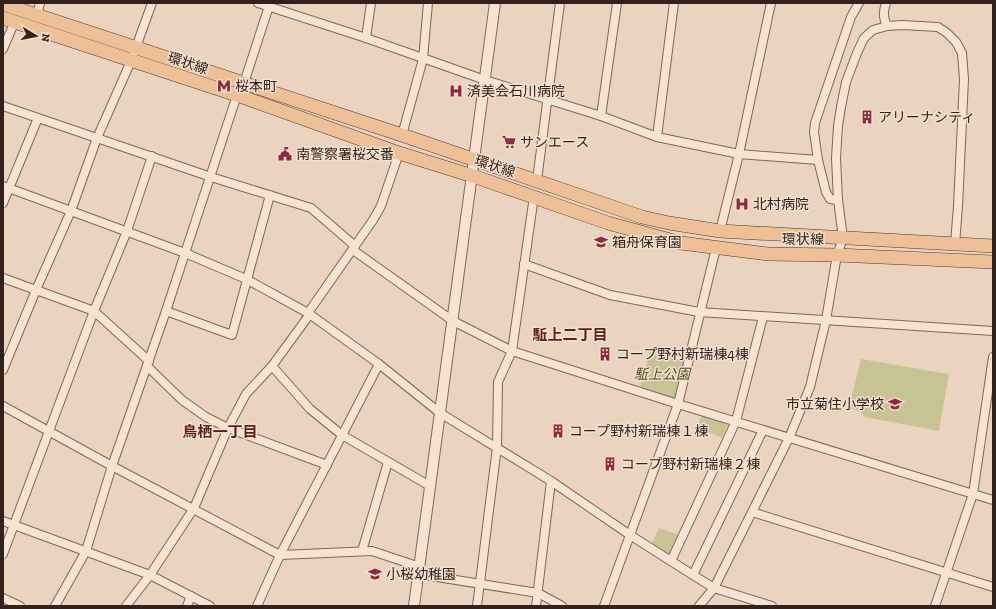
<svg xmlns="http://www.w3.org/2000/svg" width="996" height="609" viewBox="0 0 996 609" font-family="'Zilla Slab','Noto Sans JP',serif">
<rect width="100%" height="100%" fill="#ebd4bf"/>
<g fill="#c8c394">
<path d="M650,351L684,361L675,400L640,388Z"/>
<path d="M861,359L949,374L939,431L865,417L861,412L849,408Z"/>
<path d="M702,414L729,422L722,438L697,427Z"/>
<path d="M659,528L682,536L673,557L652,543Z"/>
</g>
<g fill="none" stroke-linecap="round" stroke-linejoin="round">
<g stroke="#826558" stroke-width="10">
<g id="minor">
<path d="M258,3L366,38L485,80L601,116L657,137L739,154L771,3"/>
<path d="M886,3C883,12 883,17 887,26"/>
<path d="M37,15L40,3"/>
<path d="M366,38L371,3"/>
<path d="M3,49L15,21"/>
<path d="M244,83L270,3"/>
<path d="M3,106L211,177L311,208L355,246"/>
<path d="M601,116L617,3"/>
<path d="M402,135L423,59L428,3"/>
<path d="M657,137L674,3"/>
<path d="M818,160L826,192L830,199L838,200"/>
<path d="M537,180L560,3"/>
<path d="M3,186L185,253L246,279L308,313L379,364L440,413L551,481L630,535L693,575L714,588L772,606"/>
<path d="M3,203L38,118"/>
<path d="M720,231L739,154L818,160L814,132L815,123L851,17L859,3"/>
<path d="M353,250L453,321L512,351L678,404L993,500"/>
<path d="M524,264L610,295L699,312L993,331"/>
<path d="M3,278L94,311L149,361"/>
<path d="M166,311L232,335L270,195"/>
<path d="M308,313L373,220L381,206L399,153"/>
<path d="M147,366L182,400L206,417L228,428L327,465"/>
<path d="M272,366L310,409L342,435L430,486"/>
<path d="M3,370L36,290L71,211L97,138L131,61L152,3"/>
<path d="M3,406L112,466L280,555L372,551L414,565L418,574L538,593L562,606"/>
<path d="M752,512L993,587"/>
<path d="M3,521L150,575L210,606"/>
<path d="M362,551L388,462"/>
<path d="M3,554L94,311L127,231L152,156"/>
<path d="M671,561L736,421L763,317"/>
<path d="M693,575L763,430"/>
<path d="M3,598L20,606"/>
<path d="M55,606L86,551L112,466L166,311L237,95"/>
<path d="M126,606L150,575L194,508L228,428L246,394L272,366L310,314"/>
<path d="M187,606L191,596"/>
<path d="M257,606L280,555L379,364"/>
<path d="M477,606L497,447L498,382L512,351L534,196"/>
<path d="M536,606L551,481"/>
<path d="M604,606L678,404L716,248"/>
<path d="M699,606L714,588L789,438L810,387L826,320L837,255L843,238L838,200L836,158L838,126L841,107L846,82L857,53L864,38L873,30L887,26L902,25L938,27L947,33L956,42L962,53L964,79L958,206L955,244"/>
<path d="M935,606L973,494L993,357"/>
</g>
</g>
<g stroke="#826558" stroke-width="12">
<path id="tertiary" d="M414,606L495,3"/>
</g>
<g stroke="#50352d" stroke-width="14">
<g id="primary">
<path d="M3,4L402,135L642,217L669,223L720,231L993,246"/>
<path d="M3,18L237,95L399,153L473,176L608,223L681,243L768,254L837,255L993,262"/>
</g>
</g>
<use href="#minor" stroke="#f6e3d1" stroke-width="8"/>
<use href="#tertiary" stroke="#f6e3d1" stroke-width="10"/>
<use href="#primary" stroke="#edc097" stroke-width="13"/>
</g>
<defs>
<g id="metro-bare" transform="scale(1.08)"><path d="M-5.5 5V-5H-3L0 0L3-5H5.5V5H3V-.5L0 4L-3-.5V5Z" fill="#8e2b42" stroke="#f3e0ce" stroke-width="2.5" paint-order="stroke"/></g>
<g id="hospital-bare" transform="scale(1.08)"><path d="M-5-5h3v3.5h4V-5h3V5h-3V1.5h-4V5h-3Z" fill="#8e2b42" stroke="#f3e0ce" stroke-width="2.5" paint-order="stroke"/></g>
<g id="building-bare" transform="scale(1.08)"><path d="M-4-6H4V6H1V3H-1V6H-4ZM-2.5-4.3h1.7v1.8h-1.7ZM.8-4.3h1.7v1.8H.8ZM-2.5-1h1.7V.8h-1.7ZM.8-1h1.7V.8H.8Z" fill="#8e2b42" stroke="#f3e0ce" stroke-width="2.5" paint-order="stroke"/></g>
<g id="supermarket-bare" transform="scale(1.08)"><path d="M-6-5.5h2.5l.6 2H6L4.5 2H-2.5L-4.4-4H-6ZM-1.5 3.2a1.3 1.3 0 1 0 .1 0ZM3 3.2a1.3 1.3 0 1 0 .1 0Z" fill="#8e2b42" stroke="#f3e0ce" stroke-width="2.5" paint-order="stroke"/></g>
<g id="civic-bare" transform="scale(1.08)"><path d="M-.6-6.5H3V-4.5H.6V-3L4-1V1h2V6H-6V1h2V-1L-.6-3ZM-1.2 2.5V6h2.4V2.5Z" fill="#8e2b42" stroke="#f3e0ce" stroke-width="2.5" paint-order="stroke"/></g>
<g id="school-bare" transform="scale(1.08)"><path d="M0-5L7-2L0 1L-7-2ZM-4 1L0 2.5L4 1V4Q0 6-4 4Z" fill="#8e2b42" stroke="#f3e0ce" stroke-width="2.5" paint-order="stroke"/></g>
</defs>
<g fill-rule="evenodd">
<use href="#metro-bare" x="224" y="86"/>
<use href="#hospital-bare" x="456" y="91"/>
<use href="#building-bare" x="867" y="117"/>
<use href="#supermarket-bare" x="509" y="142"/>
<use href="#civic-bare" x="285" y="154"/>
<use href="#hospital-bare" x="742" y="204"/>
<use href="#school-bare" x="601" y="242"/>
<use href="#building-bare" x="605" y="354"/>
<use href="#school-bare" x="895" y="404"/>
<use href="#building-bare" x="558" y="431"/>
<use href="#building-bare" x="610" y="464"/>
<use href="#school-bare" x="375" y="574"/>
</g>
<g text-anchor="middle" stroke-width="3" stroke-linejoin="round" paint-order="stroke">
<g font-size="14" fill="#33221c" stroke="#f3e0ce">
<text transform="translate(188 63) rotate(18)" y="5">環状線</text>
<text transform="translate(495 166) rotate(18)" y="5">環状線</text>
<text x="803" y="244">環状線</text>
</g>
<g font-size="14" fill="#33221c" stroke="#f3e0ce" text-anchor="start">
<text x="235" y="91">桜本町</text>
<text x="467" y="96">済美会石川病院</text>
<text x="878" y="122">アリーナシティ</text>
<text x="520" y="147">サンエース</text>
<text x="296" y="159">南警察署桜交番</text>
<text x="753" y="209">北村病院</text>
<text x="612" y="247">箱舟保育園</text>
<text x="616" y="359">コープ野村新瑞棟4棟</text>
<text x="884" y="409" text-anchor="end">市立菊住小学校</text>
<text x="569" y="436">コープ野村新瑞棟１棟</text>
<text x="621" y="469">コープ野村新瑞棟２棟</text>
<text x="386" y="579">小桜幼稚園</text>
</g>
<g font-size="14" font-style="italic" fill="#4d4e24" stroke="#f3e0ce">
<text x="662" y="379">駈上公園</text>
</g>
<g font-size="15" font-weight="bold" fill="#5d1e1e" stroke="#f3e0ce">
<text x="570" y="340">駈上二丁目</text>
<text x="220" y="437">鳥栖一丁目</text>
</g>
</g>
<rect width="996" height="609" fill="none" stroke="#33221c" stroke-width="8"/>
<g transform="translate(36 36) rotate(100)" stroke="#f3e0ce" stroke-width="3" paint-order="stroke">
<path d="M0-3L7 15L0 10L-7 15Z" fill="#33221c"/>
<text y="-6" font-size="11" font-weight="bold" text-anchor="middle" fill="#33221c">N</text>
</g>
</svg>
